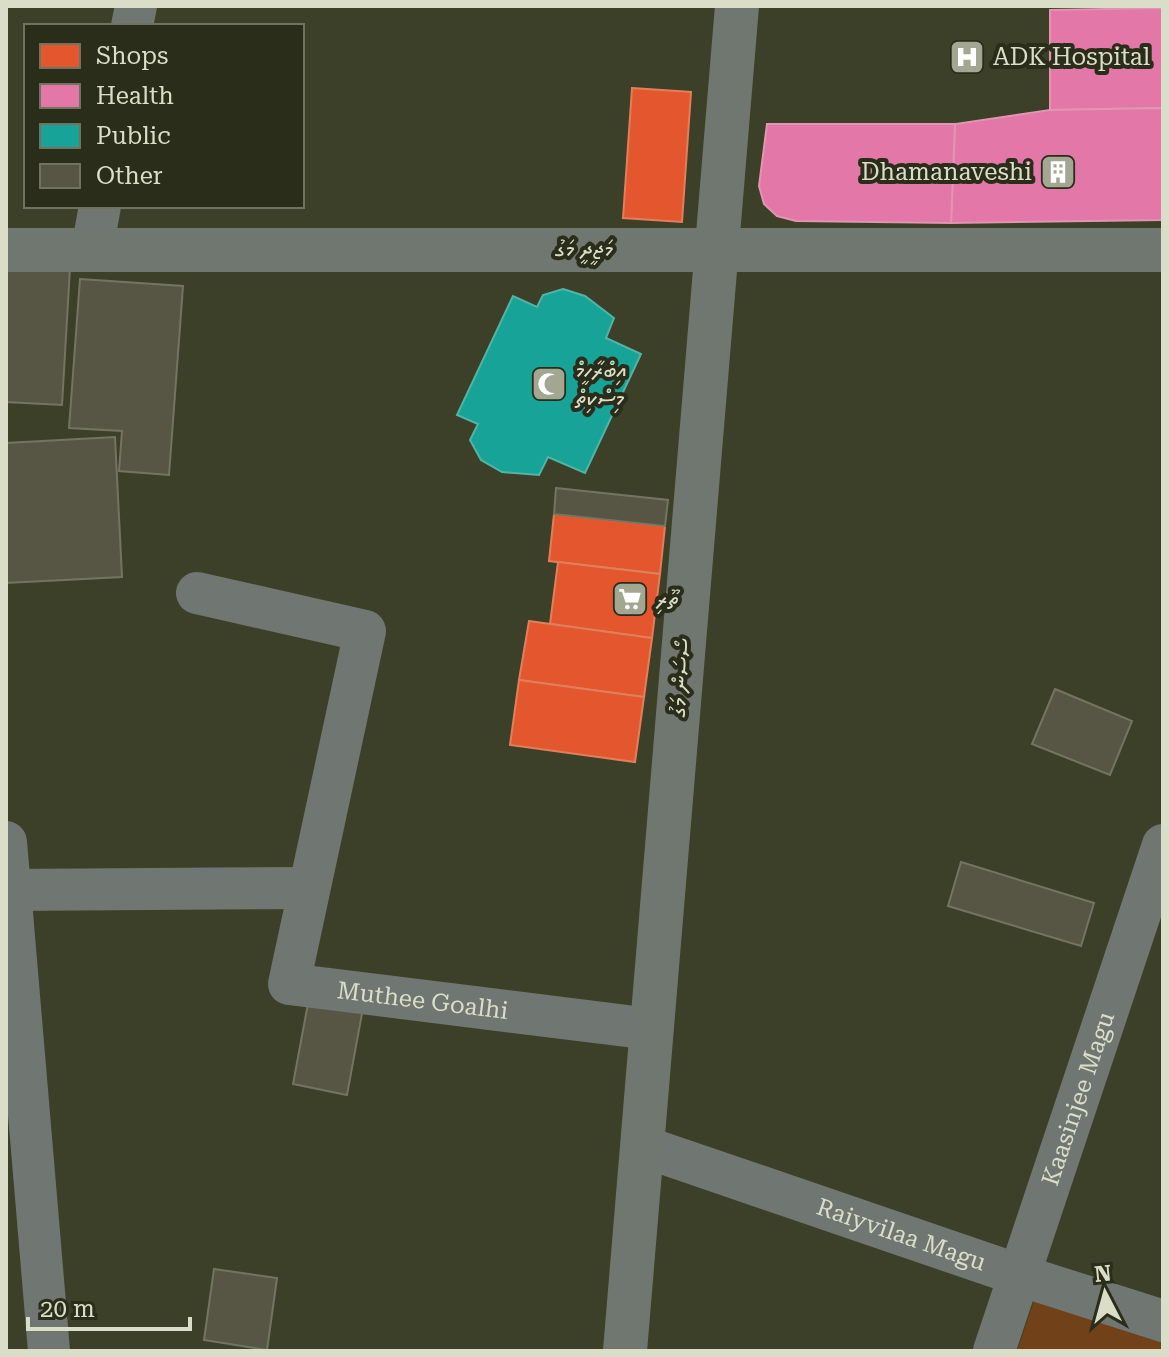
<svg xmlns="http://www.w3.org/2000/svg" width="1169" height="1357" viewBox="0 0 1169 1357" font-family="'Roboto Serif','Noto Sans Thaana',serif">
<rect width="100%" height="100%" fill="#3d4029"/>
<path fill="#71411a" d="M1034,1301L1163,1341V1351H1017Z"/>
<g fill="#e4572e" stroke="#e17f5c" stroke-width="2">
<path d="M632,88L691,92L682,222L623,218Z"/>
<path d="M554,514L665,526L660,574L549,561Z"/>
<path d="M558,562L660,574L652,638L550,624Z"/>
<path d="M529,621L652,638L644,697L519,680Z"/>
<path d="M519,680L644,697L635,762L510,745Z"/>
</g>
<g fill="#e377a8" stroke="#e096b1" stroke-width="2">
<path d="M1163,8V108L1050,110V10Z"/>
<path d="M1163,108V220L951,223L955,124L1050,110Z"/>
<path d="M767,124H955L951,223L796,221L777,216L764,204L759,186Z"/>
</g>
<path fill="#17a398" stroke="#52b4a6" stroke-width="2" d="M563,289L585,296L614,318L606,338L641,354L585,473L548,457L539,475L502,472L481,460L470,440L478,424L457,415L513,296L537,307L543,295Z"/>
<g fill="#575644" stroke="#757462" stroke-width="2">
<path d="M6,265L70,268L62,405L6,402Z"/>
<path d="M80,279L183,286L169,475L119,471L122,431L69,428Z"/>
<path d="M115,437L122,577L6,583V443Z"/>
<path d="M556,488L668,500L665,526L554,514Z"/>
<path d="M1055,689L1132,721L1110,775L1032,744Z"/>
<path d="M961,862L1094,903L1081,946L948,906Z"/>
<path d="M309,998L363,1008L347,1095L293,1084Z"/>
<path d="M214,1269L277,1278L267,1350L204,1340Z"/>
</g>
<g fill="none" stroke-linecap="round" stroke-linejoin="round">
<g stroke="#707672" stroke-width="42">
<path d="M132,26L136,6"/>
<path d="M92,250L100,206"/>
<path id="s1" d="M197,593L365,631L289,984L651,1029"/>
<path d="M6,842L49,1351"/>
<path d="M6,890L309,888"/>
<path id="s2" d="M642,1146L1019,1275L1163,1321"/>
<path id="s3" d="M994,1351L1163,845"/>
</g>
<g stroke="#707770" stroke-width="44">
<path d="M6,250H1163"/>
<path d="M625,1351L737,6"/>
</g>
</g>
<defs>
<g id="hospital-square" transform="scale(1.8)"><rect x="-9" y="-9" width="18" height="18" rx="4" fill="#a3a690" stroke="#2b2d1b"/><path d="M-5-5h3v3.5h4V-5h3V5h-3V1.5h-4V5h-3Z" fill="#fff"/></g>
<g id="building-square" transform="scale(1.8)"><rect x="-9" y="-9" width="18" height="18" rx="4" fill="#a3a690" stroke="#2b2d1b"/><path d="M-4-6H4V6H1V3H-1V6H-4ZM-2.5-4.3h1.7v1.8h-1.7ZM.8-4.3h1.7v1.8H.8ZM-2.5-1h1.7V.8h-1.7ZM.8-1h1.7V.8H.8Z" fill="#fff"/></g>
<g id="mosque-square" transform="scale(1.8)"><rect x="-9" y="-9" width="18" height="18" rx="4" fill="#a3a690" stroke="#2b2d1b"/><path d="M3.5-4.9A6 6 0 1 0 3.5 4.9A5 5 0 1 1 3.5-4.9Z" fill="#fff"/></g>
<g id="supermarket-square" transform="scale(1.8)"><rect x="-9" y="-9" width="18" height="18" rx="4" fill="#a3a690" stroke="#2b2d1b"/><path d="M-6-5.5h2.5l.6 2H6L4.5 2H-2.5L-4.4-4H-6ZM-1.5 3.2a1.3 1.3 0 1 0 .1 0ZM3 3.2a1.3 1.3 0 1 0 .1 0Z" fill="#fff"/></g>
</defs>
<g fill-rule="evenodd">
<use href="#hospital-square" x="967" y="57"/>
<use href="#building-square" x="1058" y="172"/>
<use href="#mosque-square" x="549" y="384"/>
<use href="#supermarket-square" x="630" y="599"/>
</g>
<g text-anchor="middle" stroke-width="8" stroke-linejoin="round" paint-order="stroke">
<g font-size="24" fill="#daddc7" stroke="#2b2d1b" text-anchor="start">
<text x="993" y="65">ADK Hospital</text>
<text x="1032" y="180" text-anchor="end">Dhamanaveshi</text>
<text x="575" y="378">އިބްރާހީމް<tspan x="575" dy="28">މިސްކިތް</tspan></text>
<text x="656" y="607">ތޫރި</text>
</g>
<g font-size="24" fill="#daddc7" stroke="#2b2d1b">
<text x="584" y="257">މަޖީދީ މަގު</text>
<text transform="translate(681 678) rotate(-85)" y="8">ސޯސަން މަގު</text>
<text dy="8" stroke="none"><textPath href="#s1" startOffset="668">Muthee Goalhi</textPath></text>
<text dy="8" stroke="none"><textPath href="#s3" startOffset="266">Kaasinjee Magu</textPath></text>
<text dy="8" stroke="none"><textPath href="#s2" startOffset="274">Raiyvilaa Magu</textPath></text>
</g>
</g>
<rect width="1169" height="1357" fill="none" stroke="#daddc7" stroke-width="16"/>
<rect x="24" y="24" width="280" height="184" fill="#2b2d1b" stroke="#717360" stroke-width="2"/>
<rect x="40" y="44" width="40" height="24" fill="#e4572e" stroke="#717360" stroke-width="2"/>
<text x="96" y="64" font-size="24" fill="#daddc7">Shops</text>
<rect x="40" y="84" width="40" height="24" fill="#e377a8" stroke="#717360" stroke-width="2"/>
<text x="96" y="104" font-size="24" fill="#daddc7">Health</text>
<rect x="40" y="124" width="40" height="24" fill="#17a398" stroke="#717360" stroke-width="2"/>
<text x="96" y="144" font-size="24" fill="#daddc7">Public</text>
<rect x="40" y="164" width="40" height="24" fill="#575644" stroke="#717360" stroke-width="2"/>
<text x="96" y="184" font-size="24" fill="#daddc7">Other</text>
<g transform="translate(1105 1293) rotate(354)" stroke="#2b2d1b" stroke-width="6" paint-order="stroke">
<path d="M0-6L14 30L0 20L-14 30Z" fill="#daddc7"/>
<text y="-12" font-size="22" font-weight="bold" text-anchor="middle" fill="#daddc7">N</text>
</g>
<path d="M28 1317v12h162v-12" fill="none" stroke="#daddc7" stroke-width="4"/>
<text x="40" y="1317" font-size="24" fill="#daddc7" stroke="#2b2d1b" stroke-width="6" paint-order="stroke">20 m</text>
</svg>
